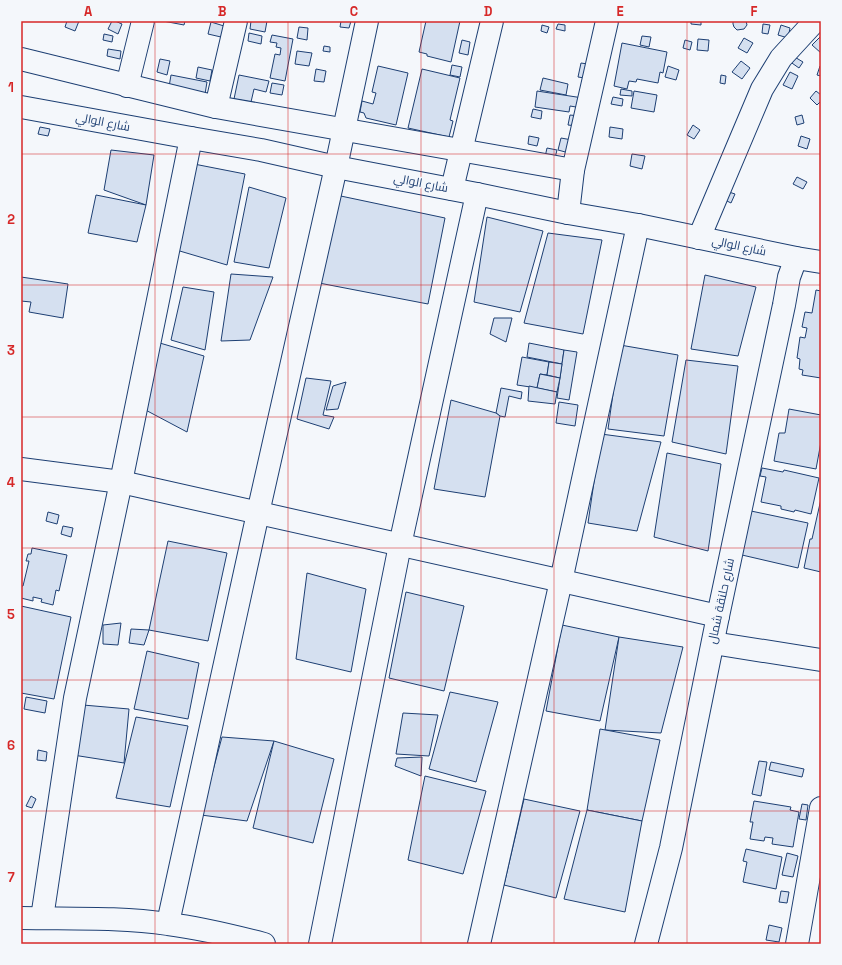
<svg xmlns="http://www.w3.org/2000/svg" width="842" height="965" viewBox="0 0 842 965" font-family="'Space Grotesk',Cairo,sans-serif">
<rect width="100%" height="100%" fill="#f4f7fb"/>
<g fill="#d5e0f0" stroke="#1d3f73">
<path d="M67,21H79L75,31L65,27Z"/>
<path d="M112,21H115L122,24L118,34L108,29Z"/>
<path d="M163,21H185L184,25Z"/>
<path d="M251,21H267L265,32L250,29Z"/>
<path d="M341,21H351L349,28L340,27Z"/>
<path d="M426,21H460L451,62L427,56V54L419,52Z"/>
<path d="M691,21H701V25L691,24Z"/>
<path d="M733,21H746L747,25L744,29L737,30L734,27L733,24Z"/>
<path d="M211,22L224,26L221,37L208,34Z"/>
<path d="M558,24L565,25V31L556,29Z"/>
<path d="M763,24L770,25L768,34L762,33Z"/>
<path d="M542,25L549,27L547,33L541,31Z"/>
<path d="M781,25L790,28L788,38L778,35Z"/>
<path d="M299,27L308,28L307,40L297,38Z"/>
<path d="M249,33L262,36L261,44L248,41Z"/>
<path d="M104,34L113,36L112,42L103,40Z"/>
<path d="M272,35L293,39L285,81L270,78L275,54L280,55L281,48L276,47L277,43L270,42Z"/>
<path d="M642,36L651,37L649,47L640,45Z"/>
<path d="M820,37L821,38V53L812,45Z"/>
<path d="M744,38L753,43L747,53L738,48Z"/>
<path d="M698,39L709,40L708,51L697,50Z"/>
<path d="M462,40L470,42L468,55L459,53Z"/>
<path d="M685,40L692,42L690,50L683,48Z"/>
<path d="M622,43L667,52L663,73L660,72L658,83L637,79L636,82L629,81L627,89L614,86Z"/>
<path d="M324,46L330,47V52L323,51Z"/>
<path d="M108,49L121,51L120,59L107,56Z"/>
<path d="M297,51L312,53L309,66L295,64Z"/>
<path d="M793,56L803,62L799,68L789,61Z"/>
<path d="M160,59L170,61L167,75L157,72Z"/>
<path d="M741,61L750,68L742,79L732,72Z"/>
<path d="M581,63L594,65L591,79L578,77Z"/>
<path d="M452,65L462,67L460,77L450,75Z"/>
<path d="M378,66L408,73L396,125L366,118L364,113L360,112L362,101L373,104L376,93L372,92Z"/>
<path d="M668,66L679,70L676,80L665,77Z"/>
<path d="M820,66L821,67V76L817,75Z"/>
<path d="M198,67L212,70L210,81L196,78Z"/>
<path d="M316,69L326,71L324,82L314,81Z"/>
<path d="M422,69L460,78L450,120L453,121L449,137L408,128Z"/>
<path d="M790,72L798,76L792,89L783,85Z"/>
<path d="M171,75L207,82L205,94L169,87Z"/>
<path d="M239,75L269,81L266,92L254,89L251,102L234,99Z"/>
<path d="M721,75L726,76L725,84L720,83Z"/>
<path d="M543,78L568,84L566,95L540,90Z"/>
<path d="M272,83L284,85L282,95L270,93Z"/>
<path d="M621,89L632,91V96L620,95Z"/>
<path d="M537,91L583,98L582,108L570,106L569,112L535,107Z"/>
<path d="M634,91L657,95L654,112L631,108Z"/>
<path d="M816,91L821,95V101L817,105L810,98Z"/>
<path d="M613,97L623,99L622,106L611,104Z"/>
<path d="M533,109L542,111L541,119L531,117Z"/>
<path d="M570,115L579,116L577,126L568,125Z"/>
<path d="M802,115L804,123L797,125L795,117Z"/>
<path d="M693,125L700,130L694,139L687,135Z"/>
<path d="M40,127L50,129L48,136L38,134Z"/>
<path d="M610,127L623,129L622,139L609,137Z"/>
<path d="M529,136L539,138L537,146L528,144Z"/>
<path d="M801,136L810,139L807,149L798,146Z"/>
<path d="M561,138L572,140L569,153L558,150Z"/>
<path d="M547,148L557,150L555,158L545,157Z"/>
<path d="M111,150L154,155L146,205L104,190Z"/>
<path d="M632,154L645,156L642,169L630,166Z"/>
<path d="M194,164L245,174L227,265L173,249Z"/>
<path d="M797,177L807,182L803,189L793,184Z"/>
<path d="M249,187L286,198L269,268L234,262Z"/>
<path d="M729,192L735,194L731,203L725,200Z"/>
<path d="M96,195L146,205L137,242L88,233Z"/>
<path d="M336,195L445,218L428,304L319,283Z"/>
<path d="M487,217L543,231L520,312L474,302Z"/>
<path d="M548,233L602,240L583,334L524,323Z"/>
<path d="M231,274L273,277L250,340L221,341Z"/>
<path d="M705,275L756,287L738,356L691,349Z"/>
<path d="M21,277L68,284L63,318L29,312L31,302L21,301Z"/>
<path d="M183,287L214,292L205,350L171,340Z"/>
<path d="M816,290L821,291V378L802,375L803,370L799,369L800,359L797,358L800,337L805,338L807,328L802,327L805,312L812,313Z"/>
<path d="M494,318H512L506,342L490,334Z"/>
<path d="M153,341L204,356L187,432L138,406Z"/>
<path d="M529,343L564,350L562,364L527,357Z"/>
<path d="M620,345L678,355L664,436L608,429Z"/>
<path d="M564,350L577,352L569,400L557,398Z"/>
<path d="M522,357L549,362L547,375L540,374L537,388L517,385Z"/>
<path d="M686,360L738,366L726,454L672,442Z"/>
<path d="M549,362L562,364L560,378L547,375Z"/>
<path d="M540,374L560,378L557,392L537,388Z"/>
<path d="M306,378L331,381L323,415L334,417L329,429L297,419Z"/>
<path d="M346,382L338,409L326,410L333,386Z"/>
<path d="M529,386L557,392L555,404L528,401Z"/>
<path d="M501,388L522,392L521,399L509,396L505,417L500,416L496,413Z"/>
<path d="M451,400L496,413L500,416L485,497L434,489Z"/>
<path d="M559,402L578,405L575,426L556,423Z"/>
<path d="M789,409L821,415V442L816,469L774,461L779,433H785Z"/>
<path d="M601,434L661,442L637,531L588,523Z"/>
<path d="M667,453L721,464L708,551L654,537Z"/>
<path d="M762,468L783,472L784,470L819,478L811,514L795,510L794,512L781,509V506L761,502L766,477L760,476Z"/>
<path d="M821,499V572L804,568L810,539H812Z"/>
<path d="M751,511L808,523L798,568L742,555Z"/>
<path d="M48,512L59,515L57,524L46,521Z"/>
<path d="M63,526L73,528L71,537L61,534Z"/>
<path d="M168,541L227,553L208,641L149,630Z"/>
<path d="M32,548L67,555L59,591L56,590L53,605L41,602L42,599L33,597V601L21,598V586H23L29,561H26L28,554H31Z"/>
<path d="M307,573L366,589L351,672L296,659Z"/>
<path d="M406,592L464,606L444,691L389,678Z"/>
<path d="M21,606L71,617L54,699L21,693Z"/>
<path d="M121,623L118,645L103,644V625Z"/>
<path d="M562,625L619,637L600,721L546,711Z"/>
<path d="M131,629L149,630L144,645L129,643Z"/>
<path d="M619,637L683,647L661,733L605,730Z"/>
<path d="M147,651L199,663L188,719L134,709Z"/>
<path d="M450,692L498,702L476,782L429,769Z"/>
<path d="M26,697L47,701L45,713L24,709Z"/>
<path d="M83,705L129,709L124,763L73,755Z"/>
<path d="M403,713L438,715L429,756L396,754Z"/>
<path d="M136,717L188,726L170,807L116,798Z"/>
<path d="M600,729L660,740L642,821L587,810Z"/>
<path d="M222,737L274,741L247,821L201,815Z"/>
<path d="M274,741L334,759L313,843L253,828Z"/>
<path d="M38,750L47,752L46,761L37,760Z"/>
<path d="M422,757L421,776L395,766L397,758Z"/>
<path d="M759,761L767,762L761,796L752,794Z"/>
<path d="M771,762L804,769L802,777L769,770Z"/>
<path d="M425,776L486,791L463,874L408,860Z"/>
<path d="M31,796L36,799L32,808L26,806Z"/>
<path d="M524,799L580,811L556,898L504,885Z"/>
<path d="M754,801L791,807L790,810L799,812L793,847L772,844L773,838L765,837L764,841L750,839L753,822H750Z"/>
<path d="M802,804L808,805L806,820L799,819Z"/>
<path d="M587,810L642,821L625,912L564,899Z"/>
<path d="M746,849L782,857L776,889L743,882L747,862L743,861Z"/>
<path d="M787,853L798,856L793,877L782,875Z"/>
<path d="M781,891L789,892L787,903L779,902Z"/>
<path d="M769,925L782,928L779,942L766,940Z"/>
</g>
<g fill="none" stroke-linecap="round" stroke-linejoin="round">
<g stroke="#1d3f73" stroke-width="24">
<g id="minor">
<path d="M21,59L216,107L573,170"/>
<path d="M127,86L143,21"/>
<path d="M216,107L236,21"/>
<path d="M452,189L492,21"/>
<path d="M568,213L573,170L607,21"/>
<path d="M699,238L762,89L781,58L815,21"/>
<path d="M21,469L121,482L718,616"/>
<path d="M713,643L821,660"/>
<path d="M21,918C70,919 120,917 168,924C201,928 233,936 264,944"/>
<path d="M42,918L75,698L121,482L191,138"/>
<path d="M168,923L258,513L336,167L367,21"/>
<path d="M320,944L400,545L477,194"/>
<path d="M479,944L561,581L638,225"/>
<path d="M646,944L671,848L718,616L784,305L789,277L796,258"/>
<path d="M797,944L821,808"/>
</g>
</g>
<g stroke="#1d3f73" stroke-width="24">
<path id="major" d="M21,107L191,138L261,150L336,167L477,194L568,213L638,225L796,258L821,262"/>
</g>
<use href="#minor" stroke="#f4f7fb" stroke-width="22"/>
<use href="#major" stroke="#f4f7fb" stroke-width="22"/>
</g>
<path fill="none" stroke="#d62828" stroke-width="1" stroke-opacity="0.55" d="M155,21V944M288,21V944M421,21V944M554,21V944M687,21V944M21,154H821M21,285H821M21,417H821M21,548H821M21,680H821M21,811H821"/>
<g text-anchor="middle" stroke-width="3" stroke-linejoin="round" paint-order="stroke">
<g font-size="12" fill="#1d3f73" stroke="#f4f7fb">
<text transform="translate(103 122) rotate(11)" y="4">شارع الوالي</text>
<text transform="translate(421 183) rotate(11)" y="4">شارع الوالي</text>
<text transform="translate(739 246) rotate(12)" y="4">شارع الوالي</text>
<text transform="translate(721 601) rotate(-78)" y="4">شارع حلنقة شمال</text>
</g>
</g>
<rect width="842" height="965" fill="none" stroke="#f4f7fb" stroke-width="44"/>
<rect x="22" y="22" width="798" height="921" fill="none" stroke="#d62828" stroke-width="1.5"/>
<g font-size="13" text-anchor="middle" font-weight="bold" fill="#d62828">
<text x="88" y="16">A</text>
<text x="222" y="16">B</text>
<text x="354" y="16">C</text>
<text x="488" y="16">D</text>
<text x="620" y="16">E</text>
<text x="754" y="16">F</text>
<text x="11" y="92">1</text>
<text x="11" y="224">2</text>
<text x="11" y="355">3</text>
<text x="11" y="487">4</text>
<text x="11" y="619">5</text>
<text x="11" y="750">6</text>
<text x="11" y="882">7</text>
</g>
</svg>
